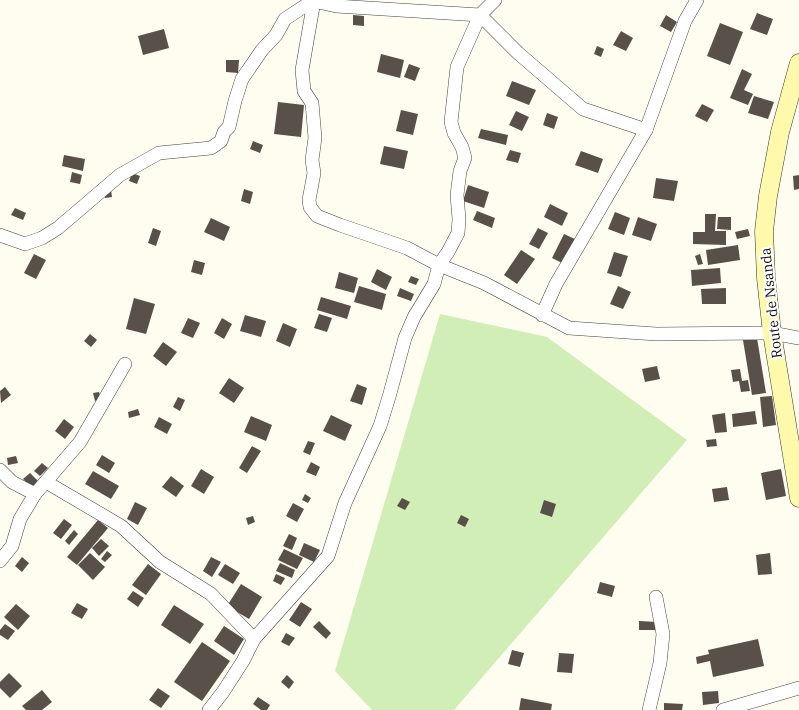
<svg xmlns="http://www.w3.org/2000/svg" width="799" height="710" viewBox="0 0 799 710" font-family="'IBM Plex Serif',serif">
<rect width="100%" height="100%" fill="#fffdf0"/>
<path fill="#d0eeb6" d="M440,314L547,337L687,440L454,710H372L335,671Z"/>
<g fill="#59504a">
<path d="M757,13L773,19L767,35L750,29Z"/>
<path d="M353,15L364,16V26L353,25Z"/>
<path d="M666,15L677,22L671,32L660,26Z"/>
<path d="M720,23L743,32L730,65L707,56Z"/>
<path d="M164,29L169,48L143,55L138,36Z"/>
<path d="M621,31L633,38L626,51L613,45Z"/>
<path d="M597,46L604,49L601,57L594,54Z"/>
<path d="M381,54L404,60L400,78L377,72Z"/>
<path d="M226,60H239L238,73L226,72Z"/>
<path d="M409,64L420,68L415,81L404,77Z"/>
<path d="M742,69L752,74L744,90L753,94L748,105L730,98Z"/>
<path d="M512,81L536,90L529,105L506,96Z"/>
<path d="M754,96L774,102L768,119L748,113Z"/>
<path d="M278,102L304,105L301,137L274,134Z"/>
<path d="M702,104L714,110L707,122L695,116Z"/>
<path d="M401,110L418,114L413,135L396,131Z"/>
<path d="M516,111L529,117L522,131L509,125Z"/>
<path d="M547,113L558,117L554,129L543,125Z"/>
<path d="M481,129L508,135L506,145L478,138Z"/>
<path d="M253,141L263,145L260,153L250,149Z"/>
<path d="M384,146L408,151L404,169L380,164Z"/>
<path d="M510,150L521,153L518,163L506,160Z"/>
<path d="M581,151L603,159L598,173L575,165Z"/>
<path d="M64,155L85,159L83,171L62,166Z"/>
<path d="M72,172L82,175L80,184L70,182Z"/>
<path d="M132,173L140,176L137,184L129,181Z"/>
<path d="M799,175V189L794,190L793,176Z"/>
<path d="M656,178L678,181L674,201L653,198Z"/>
<path d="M468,185L489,192L484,208L463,201Z"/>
<path d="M244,189L253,192L250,204L241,201Z"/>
<path d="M111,190L112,197L105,198L104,192Z"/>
<path d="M550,204L568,213L562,226L544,217Z"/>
<path d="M15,208L26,213L23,220L11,215Z"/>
<path d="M477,211L495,218L492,228L473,220Z"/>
<path d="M615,212L630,218L624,235L608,229Z"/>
<path d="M705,214H716L715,231H726V245L693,244V232H705Z"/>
<path d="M638,217L657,224L651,241L632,235Z"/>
<path d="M718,217H731V230L717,229Z"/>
<path d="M211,218L230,227L224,241L204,232Z"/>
<path d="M153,228L161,231L156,246L148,243Z"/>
<path d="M538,228L548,233L539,249L529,244Z"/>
<path d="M748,229L750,236L737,239L735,232Z"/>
<path d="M564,234L577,240L564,264L552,258Z"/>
<path d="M738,245L740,260L708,265L706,250Z"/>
<path d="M521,250L535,259L517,284L504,275Z"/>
<path d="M614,252L628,256L621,277L607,273Z"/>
<path d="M34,254L46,260L36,279L24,273Z"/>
<path d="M700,254L703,264L698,265L695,256Z"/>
<path d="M194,260L205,263L202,275L191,272Z"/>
<path d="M720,268L721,283L692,286L691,270Z"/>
<path d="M377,269L392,277L386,290L371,282Z"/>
<path d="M339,272L358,278L354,293L335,288Z"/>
<path d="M411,276L419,279L416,285L408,282Z"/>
<path d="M359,286L386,294L382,310L354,302Z"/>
<path d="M618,286L631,292L623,309L610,304Z"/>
<path d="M400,288L414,294L411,301L397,296Z"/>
<path d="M726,288V304H702L701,289Z"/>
<path d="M321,297L351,306L347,319L317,310Z"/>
<path d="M134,298L155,304L146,334L126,329Z"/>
<path d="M319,314L332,318L327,332L314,328Z"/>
<path d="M245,315L266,321L261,337L240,331Z"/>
<path d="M188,318L200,323L193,338L181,333Z"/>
<path d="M222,318L232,324L224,339L214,333Z"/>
<path d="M283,323L297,329L290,347L276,341Z"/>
<path d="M90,334L97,340L91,347L84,341Z"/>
<path d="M757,338L766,393L752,395L743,340Z"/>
<path d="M163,342L177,352L166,366L153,356Z"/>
<path d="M657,366L660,379L645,382L642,369Z"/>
<path d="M740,369L742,381L748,380L750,391L741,392L739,381L733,382L731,370Z"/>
<path d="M229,378L244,388L234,403L219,393Z"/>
<path d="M357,384L367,388L362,405L350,401Z"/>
<path d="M5,387L11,395L1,403L0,391Z"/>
<path d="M99,392L101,399L95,401L93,393Z"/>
<path d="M772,396L776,425L763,427L760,397Z"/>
<path d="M178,397L185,400L180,411L173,407Z"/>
<path d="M138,409L140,415L129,418L128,412Z"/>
<path d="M755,411L757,424L733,427L732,414Z"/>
<path d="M725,413L727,432L715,433L712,415Z"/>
<path d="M331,415L352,425L345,441L323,431Z"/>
<path d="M251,416L272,425L266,441L244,432Z"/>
<path d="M159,417L172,424L167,434L154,427Z"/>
<path d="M64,419L74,427L65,439L55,431Z"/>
<path d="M716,439L717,446L707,447L706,440Z"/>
<path d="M308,441L315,443L310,455L303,452Z"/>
<path d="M252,446L261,451L247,473L239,468Z"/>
<path d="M102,455L115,463L109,473L96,465Z"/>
<path d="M16,456L18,463L8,465L7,458Z"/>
<path d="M311,462L320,467L316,476L306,472Z"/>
<path d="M42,463L48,468L40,476L34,471Z"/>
<path d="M201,469L214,477L204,494L191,486Z"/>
<path d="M781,469L786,496L766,500L761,473Z"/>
<path d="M93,471L119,486L111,499L85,484Z"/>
<path d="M30,473L40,483L33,489L23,479Z"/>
<path d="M171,476L184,486L176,497L162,487Z"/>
<path d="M727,487L729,500L714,502L712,489Z"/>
<path d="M305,494L311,498L308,503L302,500Z"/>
<path d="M402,498L410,502L405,510L397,506Z"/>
<path d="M544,500L556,504L552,517L540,513Z"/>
<path d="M135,502L147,508L138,525L127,519Z"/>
<path d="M293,503L304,509L297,522L286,516Z"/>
<path d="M461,515L469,519L465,527L457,523Z"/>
<path d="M253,516L255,522L248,525L246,518Z"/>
<path d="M64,519L72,525L61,539L53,533Z"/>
<path d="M98,520L108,528L77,565L67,557Z"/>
<path d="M74,530L78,534L69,545L65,541Z"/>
<path d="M289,534L297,538L292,550L283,546Z"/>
<path d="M101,539L109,546L99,556L92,548Z"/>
<path d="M304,543L320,550L314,562L299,555Z"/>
<path d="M284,549L303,558L297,569L278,560Z"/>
<path d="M107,551L112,555L105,562L101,559Z"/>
<path d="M90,553L105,567L93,580L78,565Z"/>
<path d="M770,553L772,574L758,575L756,555Z"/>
<path d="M22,557L29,563L22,572L15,566Z"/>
<path d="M211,557L221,562L212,577L203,571Z"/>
<path d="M280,563L295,570L292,578L276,571Z"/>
<path d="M148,564L161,574L146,595L132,585Z"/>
<path d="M225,564L240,573L233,584L218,575Z"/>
<path d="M276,574L285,578L281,585L273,581Z"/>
<path d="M600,582L615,586L612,597L597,593Z"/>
<path d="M241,584L262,597L249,619L227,606Z"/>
<path d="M133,591L144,598L138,607L127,599Z"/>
<path d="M301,602L312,609L300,627L289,620Z"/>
<path d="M77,603L88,609L82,619L71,613Z"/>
<path d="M16,604L30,616L18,630L4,617Z"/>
<path d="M174,605L204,624L190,644L161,625Z"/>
<path d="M319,621L331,633L326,639L313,627Z"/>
<path d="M639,621L657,622V630H639Z"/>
<path d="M5,624L15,631L8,640L0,635V630Z"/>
<path d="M224,626L244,639L234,655L214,641Z"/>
<path d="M286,633L295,638L289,646L281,642Z"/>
<path d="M758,639L764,666L713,677L710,661L697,664L696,657L709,654L708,650Z"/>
<path d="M202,642L230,661L202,701L174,682Z"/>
<path d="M512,650L524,653L520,667L508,664Z"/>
<path d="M559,653L574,654L572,673L557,672Z"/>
<path d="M9,673L22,686L10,698L0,688V682Z"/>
<path d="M287,675L294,682L289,689L281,682Z"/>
<path d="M158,688L170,696L161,708L149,700Z"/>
<path d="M42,690L52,702L42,710H26L22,706Z"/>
<path d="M718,691L719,703L703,705L702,692Z"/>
<path d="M258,697L270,705L267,710H261L253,704Z"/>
<path d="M521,698L552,704L551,710H519Z"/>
<path d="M664,703L683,704L682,710H664Z"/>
</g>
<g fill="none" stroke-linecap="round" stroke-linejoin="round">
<g stroke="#424242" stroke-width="14">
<g id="street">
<path d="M646,130L583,109L518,53L480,15L336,6L314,1L302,70L304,91L312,103L315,138L312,160L314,173L309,200L310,207L317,216L340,225L407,248L439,265L484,283L569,328L656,334L772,333L799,338"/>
<path d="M0,235L25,244L42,238L58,228L120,175L159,153L211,148L221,141L224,132L229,127L235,101L242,79L262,50L276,35L285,19L314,0"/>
<path d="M542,315L556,284L646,130L685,21L697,0"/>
<path d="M0,470L12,482L35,494"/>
<path d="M46,482L121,526L160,562L211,594L254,639"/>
<path d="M0,561L12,546L20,519L35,494L80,442L125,364"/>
<path d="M209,710L223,692L243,661L254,639L328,556L345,503L380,426L389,397L405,338L414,317L434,284L439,265L448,252L458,233L459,219L457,195L460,171L465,158L462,147L454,133L451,122L457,67L480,15L495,0"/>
<path d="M649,710L660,663L663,634L656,597"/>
<path d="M723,710L799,688"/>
</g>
</g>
<g stroke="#313131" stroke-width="19">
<path id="secondary" d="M799,63L780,132L768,196L764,231L766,278L772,333L799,498"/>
</g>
<use href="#street" stroke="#fff" stroke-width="13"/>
<use href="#secondary" stroke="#fffaab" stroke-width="18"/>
</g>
<g text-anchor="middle" stroke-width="4" stroke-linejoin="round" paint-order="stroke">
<g font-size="14" fill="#0f0f0f" stroke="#fff">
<text transform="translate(771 303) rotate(-96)" y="5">Route de Nsanda</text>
</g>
</g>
</svg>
